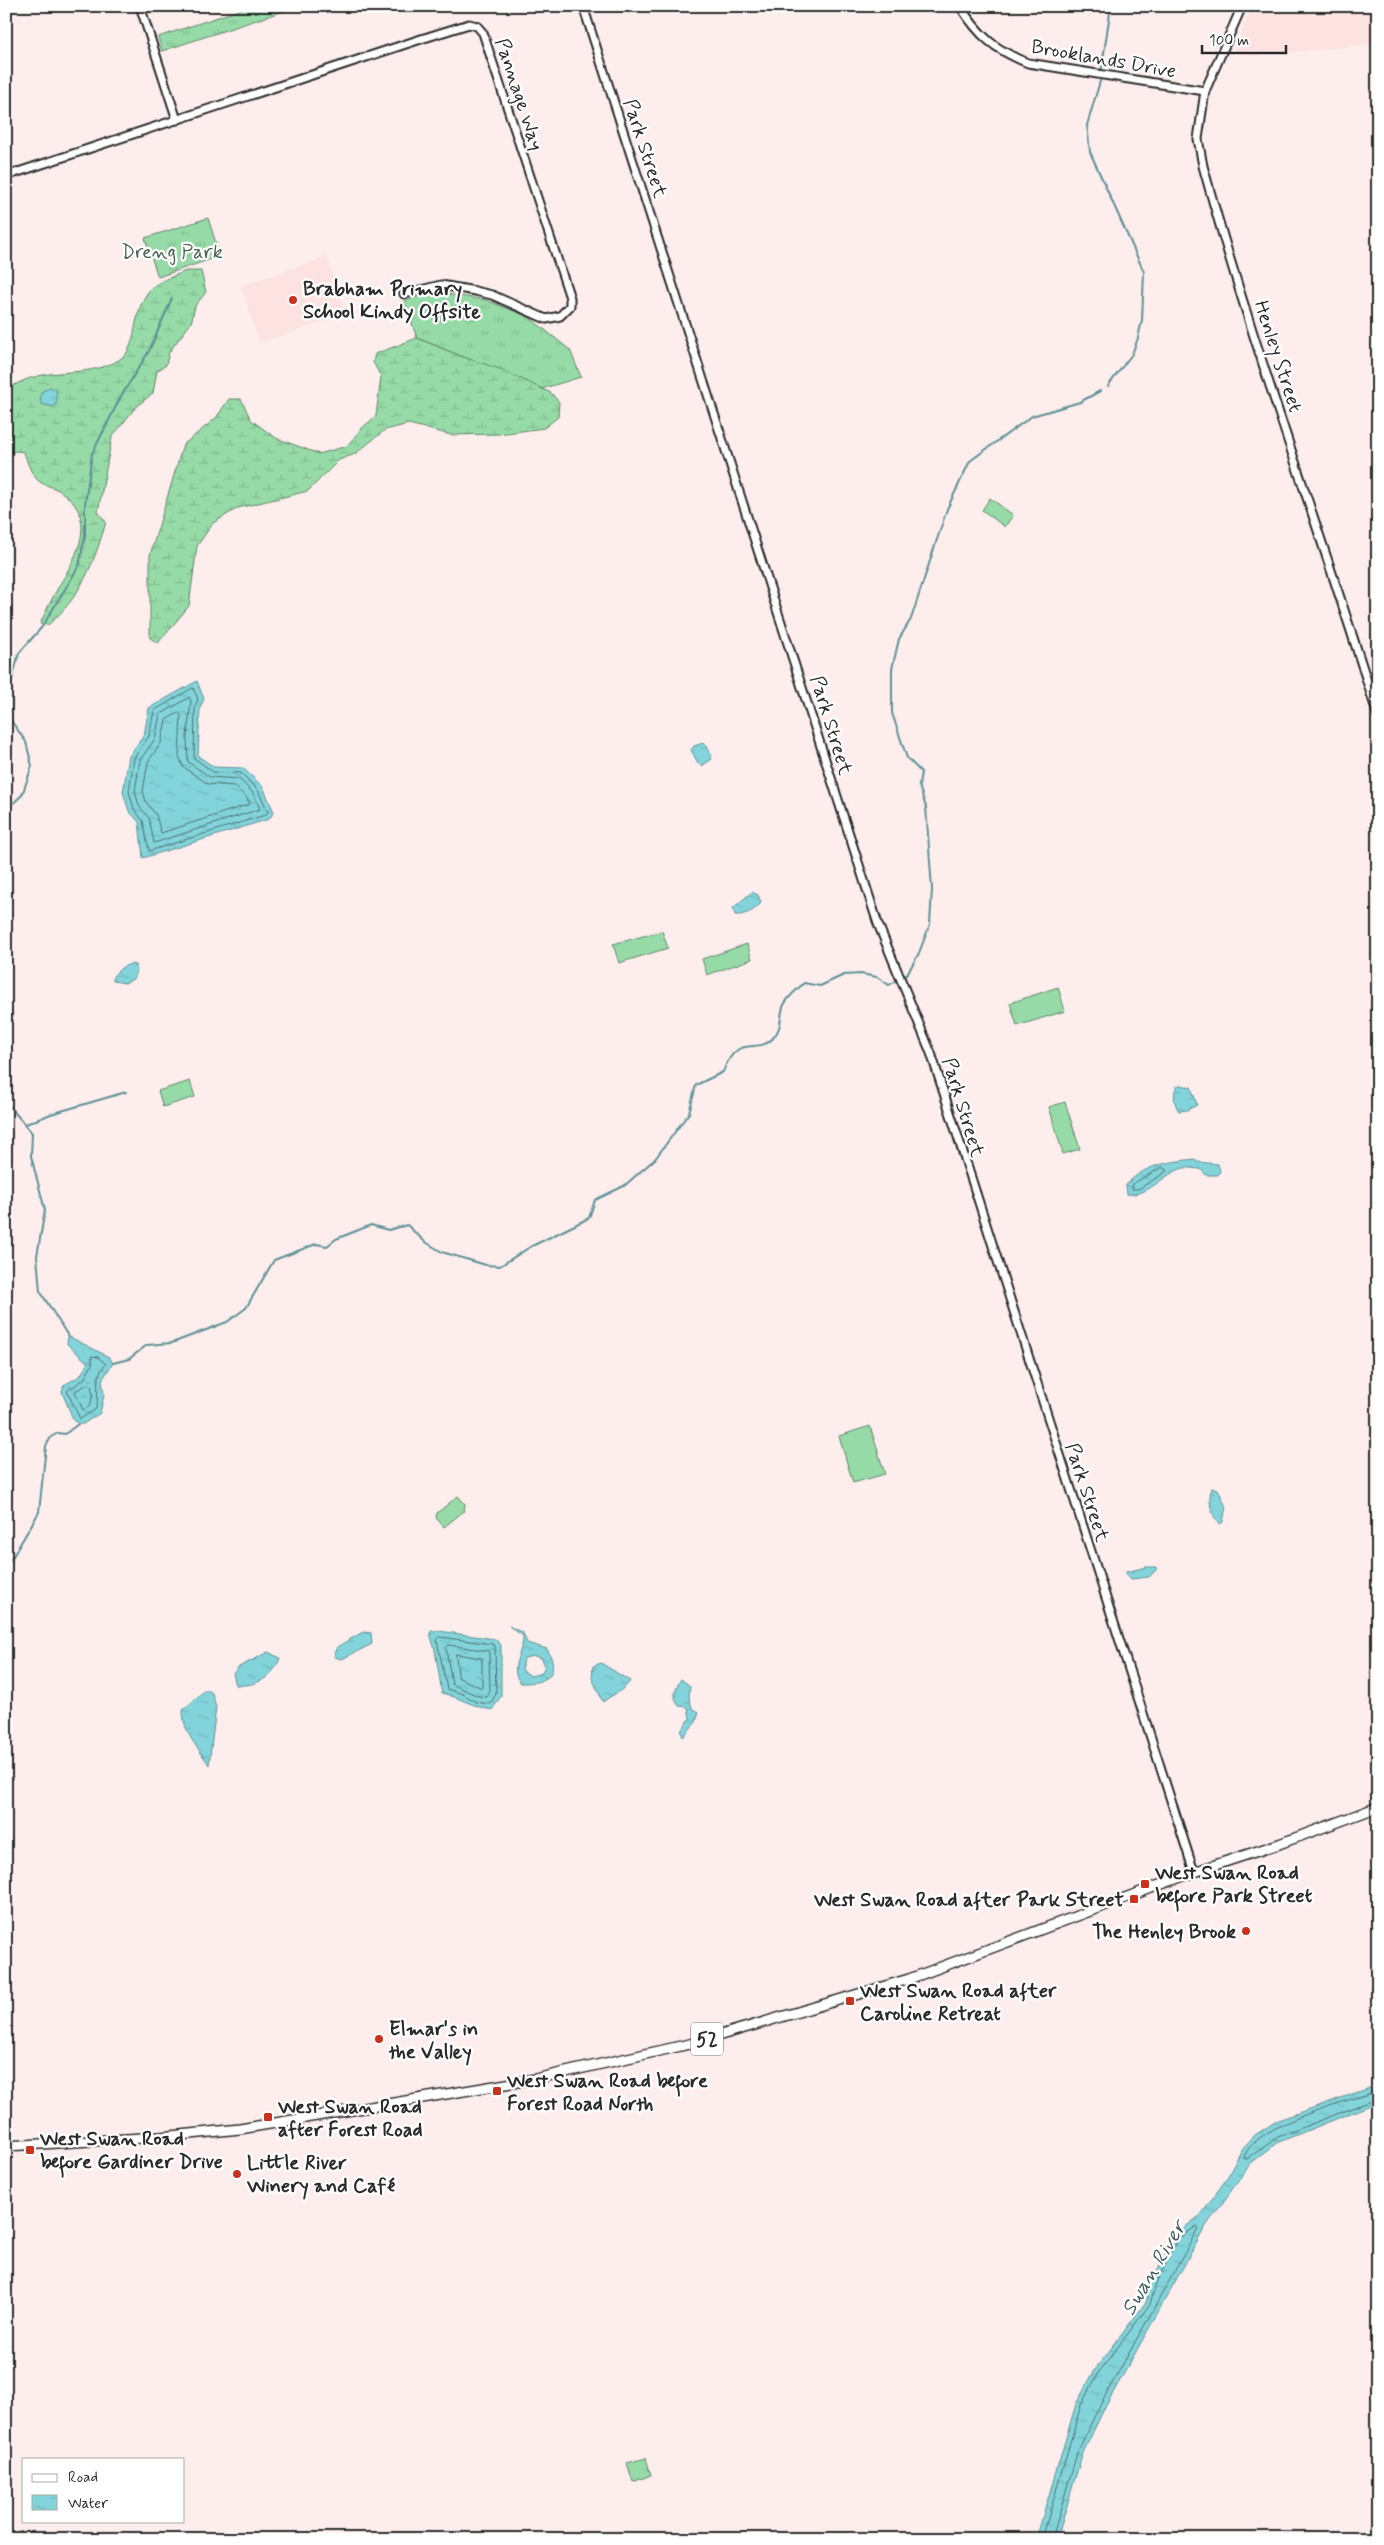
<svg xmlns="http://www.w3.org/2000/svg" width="1384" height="2545" viewBox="0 0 1384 2545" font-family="Mynerve,sans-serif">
<defs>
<pattern id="grass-tufts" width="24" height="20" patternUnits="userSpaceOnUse" patternTransform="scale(1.25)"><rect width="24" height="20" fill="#96dba7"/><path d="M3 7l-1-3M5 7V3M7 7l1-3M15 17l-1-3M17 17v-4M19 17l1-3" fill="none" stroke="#81bc90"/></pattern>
<pattern id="wetland-marsh" width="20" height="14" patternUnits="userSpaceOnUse" patternTransform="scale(1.25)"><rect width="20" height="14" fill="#96dba7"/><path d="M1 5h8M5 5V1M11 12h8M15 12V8" fill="none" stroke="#81bc90"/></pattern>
<pattern id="water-ripples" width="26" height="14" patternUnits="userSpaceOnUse" patternTransform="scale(1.25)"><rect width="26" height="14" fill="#82d4da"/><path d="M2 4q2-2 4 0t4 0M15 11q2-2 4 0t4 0" fill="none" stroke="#70b6bb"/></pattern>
</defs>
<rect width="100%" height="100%" fill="#fdeeed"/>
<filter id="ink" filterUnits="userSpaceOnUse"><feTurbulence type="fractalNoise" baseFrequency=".02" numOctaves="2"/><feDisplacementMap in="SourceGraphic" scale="10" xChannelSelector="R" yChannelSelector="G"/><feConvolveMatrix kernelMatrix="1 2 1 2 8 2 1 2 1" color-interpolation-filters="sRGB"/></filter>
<g filter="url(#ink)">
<g fill="#fce2e0">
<path d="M1253,6H1378V44L1251,56L1234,50Z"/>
<path d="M326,253L346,314L260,343L241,286L320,259Z"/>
</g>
<g fill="url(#grass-tufts)" stroke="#608369">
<path d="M251,6H299L162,51L158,37Z"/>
<path d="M208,218L220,256L158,277L145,238Z"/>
<path d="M433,292L486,300L529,317L570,350L581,377L541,389L417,338L404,301Z"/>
<path d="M646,2458L651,2475L633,2482L627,2463Z"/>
</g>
<g fill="url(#wetland-marsh)" stroke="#608369">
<path d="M186,271H201L206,292L195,306L191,323L169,352L166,365L157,371L153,393L135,408L112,437L98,512L106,522C94,563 81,597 48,625L40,624C46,611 52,598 59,586C76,557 98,520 64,494C56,487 48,487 40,482C31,476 27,461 24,452L16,451L6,455V389C15,385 25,379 34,377C63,369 98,376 123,357C139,344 131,303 155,285C164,279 177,275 186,271Z"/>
<path d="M417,338L463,357L500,369L551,393L559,402L558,417L544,428L499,434L451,435L409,424L385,430L355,454L339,460L308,491L238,508L213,523L197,546L189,606L158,643L150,638V555L183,445L216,418L229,399H241L251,420L276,438L319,454L347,446L361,429L376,416L381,377L373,362L375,354Z"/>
</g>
<g fill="#96dba7" stroke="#608369">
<path d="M990,498L1013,515L1005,527L982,510Z"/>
<path d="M662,931L668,948L619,963L613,944Z"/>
<path d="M747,944L752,959L707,975L702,959Z"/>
<path d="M1058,987L1065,1011L1017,1026L1010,1003Z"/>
<path d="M190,1081L195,1097L163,1107L158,1091Z"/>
<path d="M1065,1102L1080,1149L1063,1154L1049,1107Z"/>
<path d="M870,1426L885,1474L853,1483L839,1436Z"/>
<path d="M458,1496L465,1504L464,1511L444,1527L436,1518L437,1513Z"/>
</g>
<g fill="url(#water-ripples)" stroke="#5f9094" fill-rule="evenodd">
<path d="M50,387L56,390L57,401L54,407L41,404V392Z"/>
<path d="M197,681L204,699L200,708L198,756L214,767L243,768L263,787L274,812L269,819L143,858L139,822L129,811L123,792L129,756L144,735L149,708Z"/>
<path d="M703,743L706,745L712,759L702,766L698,763L691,750L694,746Z"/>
<path d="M752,892L758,895L761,902C757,910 744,916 735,915L733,908Z"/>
<path d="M130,964L135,965L137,970L135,978L125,983L113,981V976L121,968Z"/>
<path d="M1180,1085L1191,1087L1197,1105L1187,1110L1179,1111C1174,1104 1173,1095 1176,1087Z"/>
<path d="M1195,1159L1197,1162L1218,1164L1220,1171L1218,1175H1206L1200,1169C1195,1169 1189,1167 1184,1168C1163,1173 1149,1197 1127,1194L1126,1185C1145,1164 1169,1162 1195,1159Z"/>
<path d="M68,1336L109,1357L113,1363L102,1380L104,1395L100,1413L83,1424H78L73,1419L62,1392L64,1385L80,1376L88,1363L67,1344Z"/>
<path d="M1212,1488L1218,1489L1226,1507L1223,1522L1220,1524C1211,1517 1207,1498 1212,1488Z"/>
<path d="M1146,1567H1157V1569L1149,1577L1131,1579L1126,1576V1572Z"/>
<path d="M509,1626L523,1633L527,1643L547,1649C562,1675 545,1684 521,1683C507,1669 524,1651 523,1636ZM534,1656L541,1658L545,1665L542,1673L531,1676L522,1670L524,1658Z"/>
<path d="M432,1630L495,1639L501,1645V1696L492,1710C474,1707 460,1698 442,1693L435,1650L430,1633Z"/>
<path d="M363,1632L371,1633L372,1644L342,1659L334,1657L338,1646Z"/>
<path d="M268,1652L280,1658C274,1677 256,1687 236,1685L233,1674L237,1668Z"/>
<path d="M601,1663L630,1681C625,1690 611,1695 603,1702L592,1678L593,1666Z"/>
<path d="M681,1679L690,1686L689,1697L692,1708L699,1712L696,1722L683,1737L681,1731L690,1718L688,1707L679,1706C672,1696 675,1689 681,1679Z"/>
<path d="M206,1689L212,1693L216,1707L209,1765C197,1746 183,1733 183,1710Z"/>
<path d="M1378,2085V2102L1279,2142L1251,2163L1206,2226L1103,2411L1082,2455L1057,2539H1036L1076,2404L1095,2370L1146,2302L1152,2280L1176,2234L1201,2215L1227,2178L1242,2149L1255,2135L1278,2120Z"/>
</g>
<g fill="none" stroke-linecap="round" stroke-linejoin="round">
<g stroke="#4e6f71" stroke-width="1">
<path d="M193,688L198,699L195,707L194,758L213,772L241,773L258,790L268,812L265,815L149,851L143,821L134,809L129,791L134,758L149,736L154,711Z"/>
<path d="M189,698L191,701L187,737L188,762L210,777L239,779L253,793L260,809L154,843L149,818L139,806L135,791L140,760L155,739L160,715Z"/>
<path d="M179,713L181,715L179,756L183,767L208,784L235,786L247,798L250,804L161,833L156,815L146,802L143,791L148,762L161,743L166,720Z"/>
<path d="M1163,1167L1167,1171C1158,1178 1148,1182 1139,1189H1132L1133,1184Z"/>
<path d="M92,1356L98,1357L106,1364C93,1377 100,1392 96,1409L80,1419L67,1391L84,1379L92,1365Z"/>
<path d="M88,1384L91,1386L93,1395L90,1406L83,1410L75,1392Z"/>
<path d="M440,1637L492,1644L495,1646L496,1694L490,1704L476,1702L463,1694L447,1689L437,1640Z"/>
<path d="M449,1645L489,1651L490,1692L487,1697L478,1696L452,1684L446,1648Z"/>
<path d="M456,1654L482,1658V1688L459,1678Z"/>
<path d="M1378,2091C1347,2101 1252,2125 1244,2158L1247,2159L1278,2137L1378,2098"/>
<path d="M1042,2539L1081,2405L1099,2372L1150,2304L1157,2281L1179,2238L1197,2226L1198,2229L1098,2409L1077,2453L1052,2539"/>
</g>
<g stroke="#5f9094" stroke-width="2">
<path d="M1101,73L1111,6"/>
<path d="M1101,78L1087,125L1090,152L1144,272L1142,320L1138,338L1132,354L1108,386"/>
<path d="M6,810L22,795L32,766L26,742L10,719L9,692L19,653L42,627L79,566L85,536V504L92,454L120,398L149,351L172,298"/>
<path d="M902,978L907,974L919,953L930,924L932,889L926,807L919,786L921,772L907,758L892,713V669L899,639L911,619L947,509L970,461L1032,416L1080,402L1100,391"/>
<path d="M6,1102L32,1133L31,1156L45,1210L37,1256L40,1291L68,1336"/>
<path d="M26,1124L51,1114L126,1092"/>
<path d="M113,1363L129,1359L147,1345L172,1343L227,1322L246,1308L274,1260L316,1244L327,1246L336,1239L371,1225L388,1230L407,1225L424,1241L442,1252L486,1265L500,1266L530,1247L589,1218L595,1200L624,1186L655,1159L689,1113L696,1085L723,1072C739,1030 757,1057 774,1037C782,1027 780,1017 783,1007C787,997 796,991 804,983L820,986L844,975L861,974L877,977L889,985L898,980"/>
<path d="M6,1568L39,1512L46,1446L51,1437L58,1433L65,1434L78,1424"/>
</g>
<g stroke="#2b2b2b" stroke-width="11">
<g id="tertiary">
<path d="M140,6L177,120"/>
<path d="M583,6L878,924L931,1053L1194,1872"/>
<path d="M960,6C979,36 995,50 1028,63L1205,91"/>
<path d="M1242,6L1205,91L1198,139L1203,166C1254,351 1321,532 1378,716"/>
<path d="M6,176L418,40L469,24L477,26L483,33L570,298V306L560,316L546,319L492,295L475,291L441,285L404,294"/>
</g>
</g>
<g stroke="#2b2b2b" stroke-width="12">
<path id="primary" d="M6,2146L160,2137L240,2129L535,2079L694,2043L909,1979L1194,1872L1279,1844L1378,1807"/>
</g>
<use href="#tertiary" stroke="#fff" stroke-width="7"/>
<use href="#primary" stroke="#fff" stroke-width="9"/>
</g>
</g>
<g fill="#c8321e" stroke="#fff" stroke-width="2">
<circle cx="293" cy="300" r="5"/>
<rect x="1140" y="1879" width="10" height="10" rx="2.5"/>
<rect x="1129" y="1894" width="10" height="10" rx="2.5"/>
<circle cx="1246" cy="1931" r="5"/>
<rect x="845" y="1996" width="10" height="10" rx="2.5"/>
<circle cx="379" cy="2039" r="5"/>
<rect x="492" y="2086" width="10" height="10" rx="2.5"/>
<rect x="263" y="2112" width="10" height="10" rx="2.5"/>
<rect x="25" y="2145" width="10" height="10" rx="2.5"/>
<circle cx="237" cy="2174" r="5"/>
</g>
<g text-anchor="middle" stroke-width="4.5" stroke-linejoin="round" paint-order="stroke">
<rect fill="#fff" stroke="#6b6b6b" stroke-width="1" x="691" y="2022.5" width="32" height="33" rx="4"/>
<g font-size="19" font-weight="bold" fill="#2b2b2b">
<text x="707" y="2046">52</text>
</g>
<g font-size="20" fill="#2b2b2b" stroke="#fff">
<text transform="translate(1104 58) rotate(10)" y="7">Brooklands Drive</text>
<text transform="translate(520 94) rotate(72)" y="7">Pannage Way</text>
<text transform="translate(646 148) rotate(72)" y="7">Park Street</text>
<text transform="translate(1279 356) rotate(72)" y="7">Henley Street</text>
<text transform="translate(832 725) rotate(73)" y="7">Park Street</text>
<text transform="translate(964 1107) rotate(73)" y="7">Park Street</text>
<text transform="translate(1088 1492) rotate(72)" y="7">Park Street</text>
</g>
<g font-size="20" fill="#4b6050" stroke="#fff">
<text x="172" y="258">Dreng Park</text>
</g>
<g font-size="20" font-weight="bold" fill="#2b2b2b" stroke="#fff" text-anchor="start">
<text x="303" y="295">Brabham Primary<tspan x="303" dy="23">School Kindy Offsite</tspan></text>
<text x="1155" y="1879">West Swan Road<tspan x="1155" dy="23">before Park Street</tspan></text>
<text x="1124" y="1906" text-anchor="end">West Swan Road after Park Street</text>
<text x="1236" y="1938" text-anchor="end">The Henley Brook</text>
<text x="860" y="1997">West Swan Road after<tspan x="860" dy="23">Caroline Retreat</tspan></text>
<text x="389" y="2035">Elmar's in<tspan x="389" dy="23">the Valley</tspan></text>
<text x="507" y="2087">West Swan Road before<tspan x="507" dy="23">Forest Road North</tspan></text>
<text x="278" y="2113">West Swan Road<tspan x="278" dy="23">after Forest Road</tspan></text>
<text x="40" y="2145">West Swan Road<tspan x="40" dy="23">before Gardiner Drive</tspan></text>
<text x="247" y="2169">Little River<tspan x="247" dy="23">Winery and Café</tspan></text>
</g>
<g font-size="21" font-style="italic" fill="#455e60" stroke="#fff">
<text transform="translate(1153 2268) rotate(-59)" y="7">Swan River</text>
</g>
</g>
<rect width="1384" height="2545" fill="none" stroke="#fff" stroke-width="25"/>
<rect x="12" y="12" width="1359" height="2520" fill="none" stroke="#2b2b2b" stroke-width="2" filter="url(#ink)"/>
<rect x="22" y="2458" width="162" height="65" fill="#ffffff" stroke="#aaaaaa"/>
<rect x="32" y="2474" width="25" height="8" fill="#ffffff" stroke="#aaaaaa"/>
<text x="68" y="2482" font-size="15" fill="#2b2b2b">Road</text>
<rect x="32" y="2495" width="25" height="15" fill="url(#water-ripples)" stroke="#aaaaaa"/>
<text x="68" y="2508" font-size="15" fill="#2b2b2b">Water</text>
<path d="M1202 45v8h84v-8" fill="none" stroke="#2b2b2b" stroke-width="2.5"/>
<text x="1209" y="45" font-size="15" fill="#2b2b2b" stroke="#ffffff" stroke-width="4" paint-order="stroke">100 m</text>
</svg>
